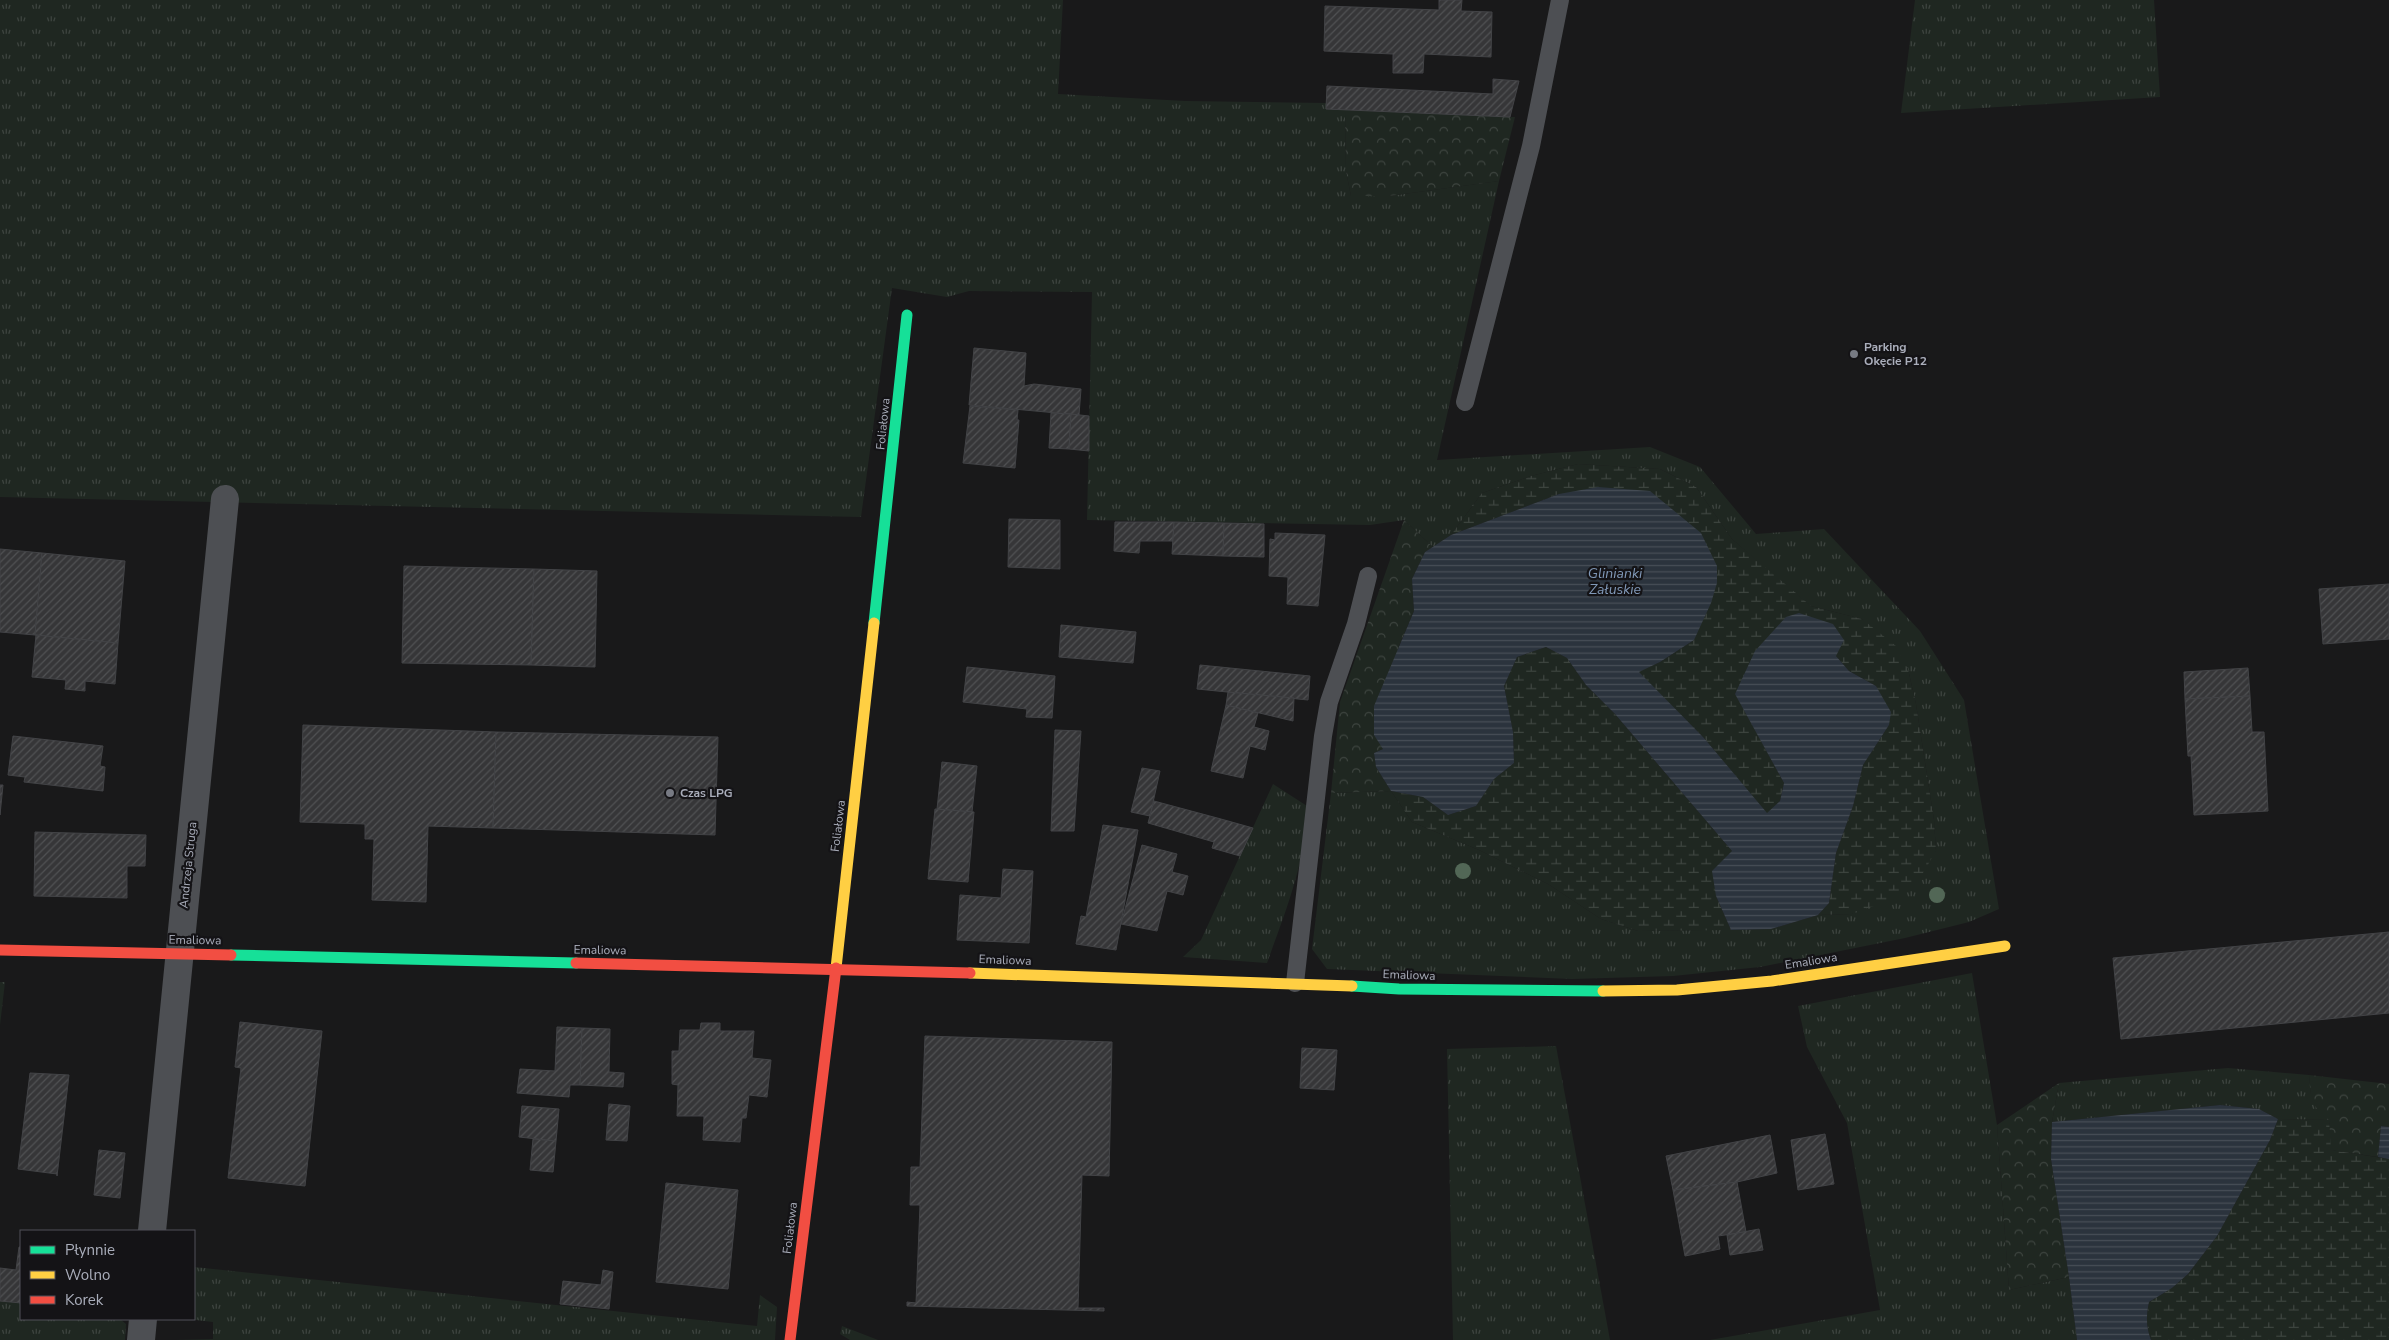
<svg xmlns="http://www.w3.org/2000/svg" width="2389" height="1340" viewBox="0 0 2389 1340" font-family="'Nunito Sans',sans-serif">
<defs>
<pattern id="grass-tufts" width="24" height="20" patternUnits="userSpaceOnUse" patternTransform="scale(1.25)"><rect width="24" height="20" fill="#1f2721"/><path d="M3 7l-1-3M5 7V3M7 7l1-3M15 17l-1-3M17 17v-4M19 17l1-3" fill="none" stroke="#3d443f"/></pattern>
<pattern id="forest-crowns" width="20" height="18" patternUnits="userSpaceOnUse" patternTransform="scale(1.25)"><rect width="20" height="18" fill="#1f2721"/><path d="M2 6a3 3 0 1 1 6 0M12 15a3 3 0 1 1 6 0" fill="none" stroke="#3d443f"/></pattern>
<pattern id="wetland-marsh" width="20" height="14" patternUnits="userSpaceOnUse" patternTransform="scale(1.25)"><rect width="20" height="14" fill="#1f2721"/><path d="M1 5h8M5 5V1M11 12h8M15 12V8" fill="none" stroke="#3d443f"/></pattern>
<pattern id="water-rules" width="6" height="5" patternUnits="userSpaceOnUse" patternTransform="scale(1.25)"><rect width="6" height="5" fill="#2b333d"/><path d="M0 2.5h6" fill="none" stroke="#474e57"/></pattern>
<pattern id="building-hatch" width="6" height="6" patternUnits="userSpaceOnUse" patternTransform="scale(1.25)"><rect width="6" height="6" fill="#363638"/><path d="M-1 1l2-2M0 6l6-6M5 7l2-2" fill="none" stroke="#505153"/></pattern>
</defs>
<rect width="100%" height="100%" fill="#19191a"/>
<g fill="url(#grass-tufts)">
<path d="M0,0H1063L1058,94L1185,101L1326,103V109L1345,110L1346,171L1351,196H1389L1499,181L1437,460L1650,447L1700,467L1756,534L1824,529L1920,631L1964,700L1999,909L1969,922L1905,938L1760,967L1673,976L1572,979L1327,969L1312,949L1331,793L1391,791L1412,822L1479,850L1548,884L1601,919L1638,931L1771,929L1818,915L1852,914L1936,851L1934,820L1916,704L1908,669L1862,619L1811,606L1780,581L1732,539L1696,487L1660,469L1578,464L1531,476L1482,493L1451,535L1433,547L1404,520L1370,525L1087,520L1092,292L969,291L947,297L892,288L861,517L0,497Z"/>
<path d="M1915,0H2154L2160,97L1901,113Z"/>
<path d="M1273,784L1307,806C1307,859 1285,913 1267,963L1183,957L1201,940Z"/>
<path d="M1972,973L1997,1125L2009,1290L2069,1277L2077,1340H1710L1880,1310L1847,1123L1807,1047L1798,1006Z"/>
<path d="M0,982H5L0,1025Z"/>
<path d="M1556,1046L1610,1340H1453L1447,1049Z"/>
<path d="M2228,1068L2309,1075L2311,1094L2329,1120L2278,1119L2259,1109L2220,1105L2052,1122L2059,1083Z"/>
<path d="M194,1267L757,1326L760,1295L777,1307L775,1340H176L213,1339V1322L187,1319H194Z"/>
<path d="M0,1301L21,1303V1319H120L126,1324L125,1340H0Z"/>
<path d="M842,1326L878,1340H850L840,1334Z"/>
</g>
<g fill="url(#forest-crowns)">
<path d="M1345,110L1510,117H1515L1499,181L1389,196H1351L1346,171Z"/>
<path d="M1404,520L1433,547L1425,552L1412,579L1414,611L1399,646L1383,749L1374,753L1376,767L1391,791L1331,793L1340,702Z"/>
<path d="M2309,1075L2389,1084V1127L2381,1126L2378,1157L2330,1150L2329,1120C2310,1105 2311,1098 2309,1075Z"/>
<path d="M2059,1083L2052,1122L2051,1159L2069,1277L2009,1290L1997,1125Z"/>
</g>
<g fill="url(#wetland-marsh)">
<path d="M1578,464L1660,469L1696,487L1732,539L1811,606L1862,619L1896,646L1908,669L1916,704L1934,820L1936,851L1917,883L1896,898L1852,914L1818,915L1829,903L1836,853L1853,806L1863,765L1889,725L1876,686L1849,671L1836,656L1735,693L1784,783L1780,801L1767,814L1704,738L1638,672L1660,662L1694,640L1559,494L1451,535L1482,493L1531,476Z"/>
<path d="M1546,647L1567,658L1586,685L1615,714L1732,851L1716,896L1731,930L1638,931L1601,919L1548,884L1479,850L1412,822L1391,791L1423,797L1448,815L1476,806L1494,779L1514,763L1513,732L1504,686L1517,657Z"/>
<path d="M2278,1119L2329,1120L2331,1150L2389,1159V1340H2151C2146,1327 2146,1316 2149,1302L2172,1288L2188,1274L2217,1236L2270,1140Z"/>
</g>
<g fill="url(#water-rules)">
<path d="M1598,487L1650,491L1701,533L1717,566V583L1711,603L1694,640L1660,662L1639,672L1704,738L1767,813L1780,801L1784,783L1735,694L1755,651L1786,617L1799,613L1833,624L1844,640L1836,656L1849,671L1876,686L1891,712L1889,725L1863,765L1853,806L1836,853L1829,903L1818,915L1771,929L1731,930L1716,896L1712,871L1732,851L1615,714L1586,685L1567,658L1546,647L1517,657L1504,686L1513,732L1514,763L1494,779L1476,806L1448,815L1423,797L1391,791L1376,767L1374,753L1383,749L1374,735V706L1414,611L1412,579L1425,552L1451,535L1559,494Z"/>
<path d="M2220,1105L2259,1109L2278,1119L2270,1140L2217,1236L2188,1274L2172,1288L2149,1302C2146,1316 2146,1327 2151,1340H2077L2069,1277L2051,1159L2052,1122Z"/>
<path d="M2381,1126L2389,1127V1159L2378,1157Z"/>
</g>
<g fill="url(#building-hatch)" stroke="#424346">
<path d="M1439,0H1462L1461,11L1492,12L1491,57L1424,54L1423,73H1393V54L1324,51L1325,6L1439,10Z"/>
<path d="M1493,79L1519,81L1510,117L1326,109L1327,86L1493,94Z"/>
<path d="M974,348L1026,353L1024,386L1034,384L1081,389L1079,415L969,405Z"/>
<path d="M970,406L1018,410L1017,420H1019L1015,468L963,463Z"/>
<path d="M1051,413L1071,414L1069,449L1049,448Z"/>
<path d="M1071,414L1089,416V451L1069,449Z"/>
<path d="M1009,519L1060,520V569L1008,567Z"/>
<path d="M1115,522H1174L1173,541H1140L1139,553L1114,551Z"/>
<path d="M1174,522L1224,523L1223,556L1172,554Z"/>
<path d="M1224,523L1264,524V557L1223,556Z"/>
<path d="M1275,533L1325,535L1318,606L1287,604L1288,577L1269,576L1270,539L1275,540Z"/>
<path d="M0,549L42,553L35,635L0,632Z"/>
<path d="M42,553L125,561L118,643L35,635Z"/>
<path d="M404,566L534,569L531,665L402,663Z"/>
<path d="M534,569L597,571L595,667L531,665Z"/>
<path d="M2389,584V639L2323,644L2319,589Z"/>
<path d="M1061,625L1136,632L1133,663L1059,657Z"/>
<path d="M36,635L118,643L115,684L85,681V691L65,689L66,680L32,677Z"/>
<path d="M1200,665L1310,676L1308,700L1197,689Z"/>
<path d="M967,667L1055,676L1052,718L1026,717L1027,709L963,702Z"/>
<path d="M2248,668L2250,696L2185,699L2184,672Z"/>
<path d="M1228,692L1294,698L1293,721L1226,705Z"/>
<path d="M2250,696L2252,732H2264L2268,811L2194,815L2191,756H2188L2185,699Z"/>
<path d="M1226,705L1258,713L1254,727L1269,731L1265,750L1250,746L1243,778L1211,771Z"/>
<path d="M303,725L496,732L493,828L428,826L426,902L372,900L374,839H365V824L300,822Z"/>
<path d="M1055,730L1081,731L1074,831H1051Z"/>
<path d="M496,732L718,737L715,835L493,828Z"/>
<path d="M13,736L103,746L100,766L105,767L103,791L24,782L25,777L8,775Z"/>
<path d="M942,762L977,766L972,812L937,809Z"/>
<path d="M1142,768L1160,771L1150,816L1131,812Z"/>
<path d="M0,785H3L0,815Z"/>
<path d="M1154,801L1221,819L1253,828L1240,856L1212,848L1214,842L1148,823Z"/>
<path d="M935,809L974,812L968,882L928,879Z"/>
<path d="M1103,825L1138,830L1116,950L1076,944L1081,916L1086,917Z"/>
<path d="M35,832L146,835L145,866H127V898L34,896Z"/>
<path d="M1142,845L1177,854L1172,872L1188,876L1183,895L1167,891L1157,931L1121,924Z"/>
<path d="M1003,869L1033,871L1029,943L957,940L960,895L1001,898Z"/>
<path d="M2389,932V1013L2121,1039L2113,958Z"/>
<path d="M240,1022L322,1031L305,1186L228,1178L241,1068L235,1067Z"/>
<path d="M701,1023H720V1031H754L752,1058L771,1060L767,1097L749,1095L746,1118H742L740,1142L703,1140L704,1116H677L678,1085L672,1084V1051H679L680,1030H700Z"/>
<path d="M557,1027L582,1028L580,1085H570L569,1097L517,1093L520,1069L555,1071Z"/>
<path d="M582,1028L610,1029L609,1072L624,1073L623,1087L580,1085Z"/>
<path d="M925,1036L1112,1042L1109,1176L1082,1175L1078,1308H1104V1311L907,1306V1302L916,1303L920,1205H910L911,1167H920Z"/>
<path d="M1302,1048L1337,1050L1334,1090L1300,1088Z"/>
<path d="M30,1073L69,1075L57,1176V1174L18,1169Z"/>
<path d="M609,1104L630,1106L627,1141L606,1140Z"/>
<path d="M522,1106L559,1109L556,1141L519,1137Z"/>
<path d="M1825,1134L1834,1184L1798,1190L1791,1140Z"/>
<path d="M1770,1135L1777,1173L1737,1182L1673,1190L1666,1156Z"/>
<path d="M533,1139L556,1141L553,1172L530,1170Z"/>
<path d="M99,1150L125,1153L120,1198L94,1195Z"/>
<path d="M1737,1182L1746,1232L1718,1236L1720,1249L1685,1256L1673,1190Z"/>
<path d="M666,1183L738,1190L728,1289L656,1282Z"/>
<path d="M1759,1229L1763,1250L1730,1255L1727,1235Z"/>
<path d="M19,1247H21V1303L0,1301V1268L16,1270Z"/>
<path d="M603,1270L613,1272L609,1309L560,1304L563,1281L601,1285Z"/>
</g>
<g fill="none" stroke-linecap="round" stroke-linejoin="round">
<g stroke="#4d4f53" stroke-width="18">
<path d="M1465,402L1531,146L1560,0"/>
<path d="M1295,983L1323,736L1329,702L1356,624L1368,576"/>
</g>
<g stroke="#4d4f53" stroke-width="28">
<path d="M152,1231L225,499"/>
<path d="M141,1340L143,1319"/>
</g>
<g stroke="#16e098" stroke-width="11">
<path d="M874,623L907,315"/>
<path d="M231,955L576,963"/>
<path d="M1352,986L1399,989L1603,991"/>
</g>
<g stroke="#ffcf43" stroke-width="11">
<path d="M836,968L874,623"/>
<path d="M970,973L1352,986"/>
<path d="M1603,991L1677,990L1772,981L2005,946"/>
</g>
<g stroke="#f24e42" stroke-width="11">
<path d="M0,950L231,955"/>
<path d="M576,963L970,973"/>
<path d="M790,1340L836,968"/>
</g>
</g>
<g fill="#526756">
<circle cx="1463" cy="871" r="8"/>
<circle cx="1937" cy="895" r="8"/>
</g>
<g fill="#777a83" stroke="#141316" stroke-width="2">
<circle cx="1854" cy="354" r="5"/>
<circle cx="670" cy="793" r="5"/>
</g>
<g text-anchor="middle" stroke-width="4.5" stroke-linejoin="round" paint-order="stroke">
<g font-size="12" font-weight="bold" fill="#aaaebb" stroke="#141316" text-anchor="start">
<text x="1864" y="351">Parking<tspan x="1864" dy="14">Okęcie P12</tspan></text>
<text x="680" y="797">Czas LPG</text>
</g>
<g font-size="12" fill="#aaaebb" stroke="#141316">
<text transform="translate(883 424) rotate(-84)" y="4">Foliałowa</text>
<text transform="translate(838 826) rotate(-83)" y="4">Foliałowa</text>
<text transform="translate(188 865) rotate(-84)" y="4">Andrzeja Struga</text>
<text transform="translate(195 940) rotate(1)" y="4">Emaliowa</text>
<text transform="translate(600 950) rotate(1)" y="4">Emaliowa</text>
<text transform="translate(1005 960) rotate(2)" y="4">Emaliowa</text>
<text transform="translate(1811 961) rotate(-9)" y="4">Emaliowa</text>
<text transform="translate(1409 975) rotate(2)" y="4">Emaliowa</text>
<text transform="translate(790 1228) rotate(-83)" y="4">Foliałowa</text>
</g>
<g font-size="14" font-style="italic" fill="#8098b7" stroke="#141316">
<text x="1615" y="578">Glinianki<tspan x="1615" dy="16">Załuskie</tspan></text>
</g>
</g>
<rect x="20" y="1230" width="175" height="90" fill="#141316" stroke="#505158"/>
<rect x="30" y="1246" width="25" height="8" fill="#16e098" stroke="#505158"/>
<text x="65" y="1255" font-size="15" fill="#aaaebb">Płynnie</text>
<rect x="30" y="1271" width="25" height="8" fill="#ffcf43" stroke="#505158"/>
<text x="65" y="1280" font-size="15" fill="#aaaebb">Wolno</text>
<rect x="30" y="1296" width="25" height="8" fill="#f24e42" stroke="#505158"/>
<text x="65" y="1305" font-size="15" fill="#aaaebb">Korek</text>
</svg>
